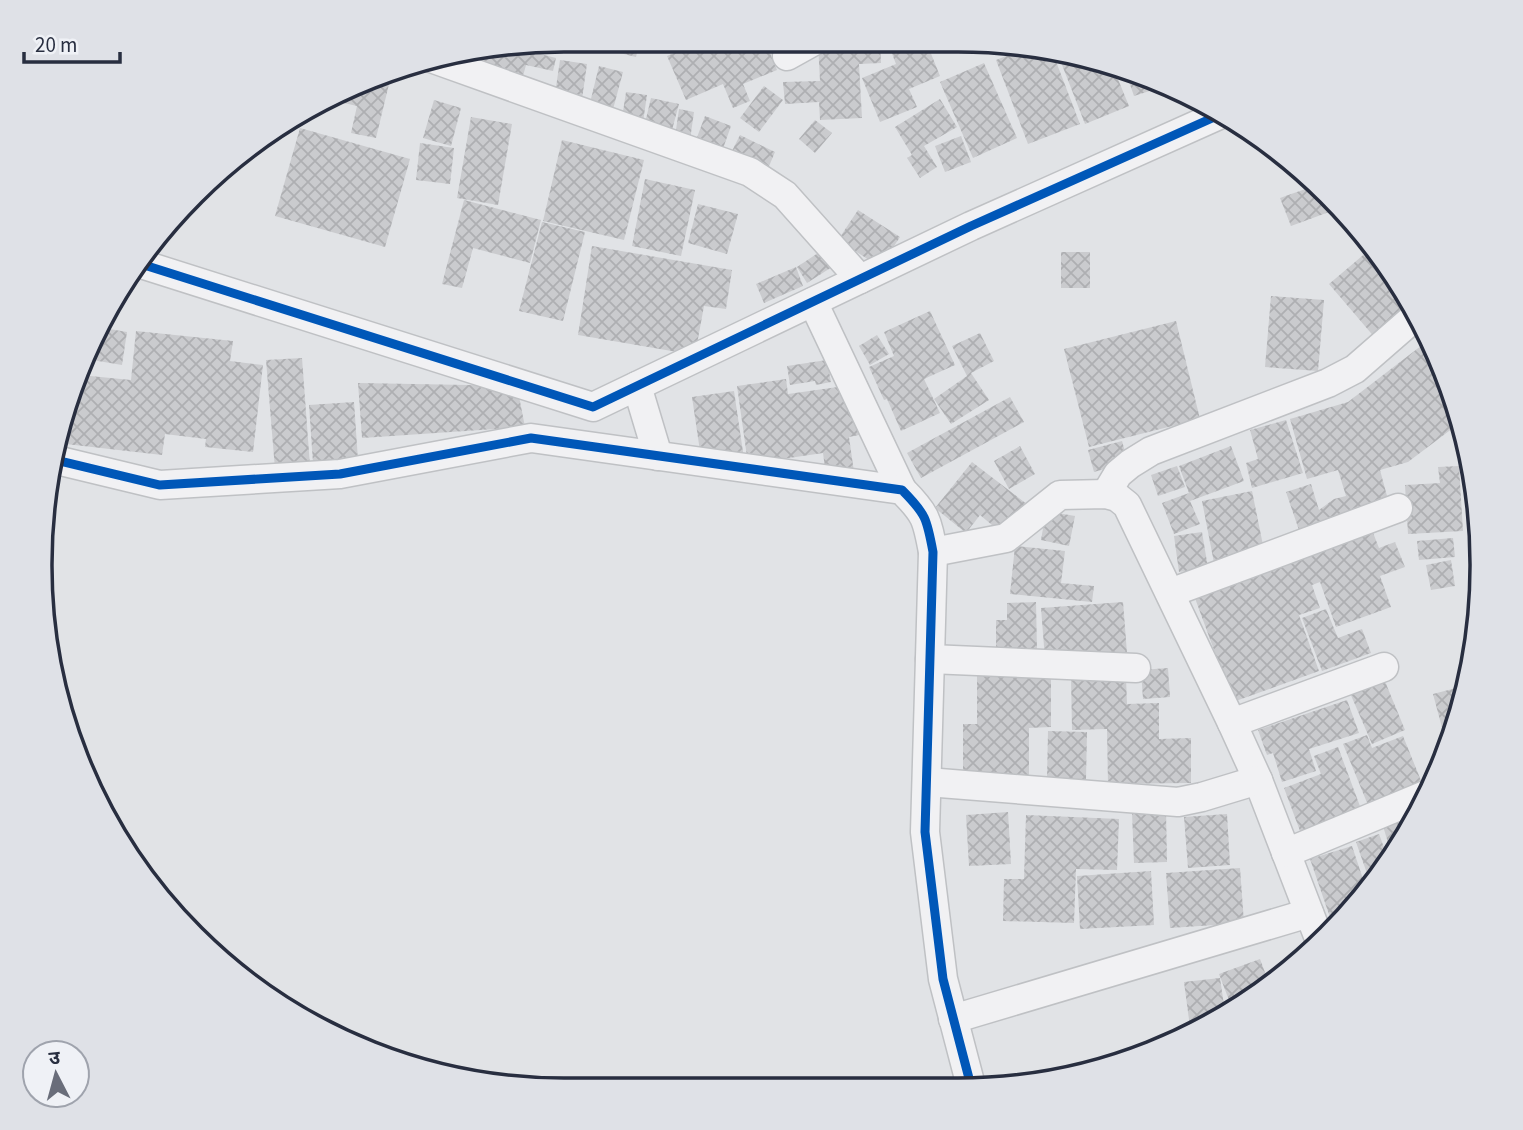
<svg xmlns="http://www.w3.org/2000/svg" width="1523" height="1130" viewBox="0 0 1523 1130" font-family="'Source Sans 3','Noto Sans Devanagari',sans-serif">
<defs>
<pattern id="building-cross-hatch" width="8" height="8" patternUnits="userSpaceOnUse" patternTransform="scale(1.75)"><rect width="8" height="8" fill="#cacbce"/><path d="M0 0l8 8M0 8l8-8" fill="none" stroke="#aeafb2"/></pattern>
</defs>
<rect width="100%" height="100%" fill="#e1e3e6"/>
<g fill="url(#building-cross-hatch)">
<path d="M566,40H640L636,57Z"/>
<path d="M704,41H790L791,44L770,53L777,70L743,84L750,101L733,108L723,84L686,100L667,56Z"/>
<path d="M862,41H880L881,63L859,64L862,118L820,120L819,102L785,104L783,82L820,81L818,43Z"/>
<path d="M887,41H926L940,76L909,89L917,107L880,122L862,78L896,64Z"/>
<path d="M513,47L556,58L553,71L526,65L523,76L442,57Z"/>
<path d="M1029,47L1052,51L1080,124L1028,144L996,60Z"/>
<path d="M1057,52L1093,58L1113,67L1129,106L1085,124Z"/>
<path d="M560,60L587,64L582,99L555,94Z"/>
<path d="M984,63L1017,138L973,158L940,82Z"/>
<path d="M599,66L623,72L612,113L589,107Z"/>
<path d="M1126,73L1159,88L1134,96Z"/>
<path d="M381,78L390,80L376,138L351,133L357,106L344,103L347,92Z"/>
<path d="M764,86L783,100L759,132L740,118Z"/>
<path d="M626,92L647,95L643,122L622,118Z"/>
<path d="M651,98L679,104L672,130L645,123Z"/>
<path d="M940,99L957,127L924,146L937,167L920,178L907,158L912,155L895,127Z"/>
<path d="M434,100L461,108L451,146L423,138Z"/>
<path d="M679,109L694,112L690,140L675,137Z"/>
<path d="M705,116L731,126L720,157L693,148Z"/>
<path d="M471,117L512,124L498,205L457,198Z"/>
<path d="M815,120L832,133L815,153L799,139Z"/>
<path d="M300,128L410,159L385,247L275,216Z"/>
<path d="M740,135L775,152L764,178L727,161Z"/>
<path d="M961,136L971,162L945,172L935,146Z"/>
<path d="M562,140L644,160L624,240L543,221Z"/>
<path d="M420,143L454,148L450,184L416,180Z"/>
<path d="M645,179L695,190L681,256L632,246Z"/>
<path d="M1311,187L1325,199L1329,212L1291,226L1280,198Z"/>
<path d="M464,200L541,220L530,263L473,248L462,288L442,284Z"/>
<path d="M698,204L738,214L727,254L688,243Z"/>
<path d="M858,210L900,237L880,267L838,240Z"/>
<path d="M542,222L585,232L563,321L519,311Z"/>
<path d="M1349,222L1375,246L1411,304L1376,339L1329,284L1368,251L1353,234Z"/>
<path d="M592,246L732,270L726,309L704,306L695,355L578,335Z"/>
<path d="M821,251L832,267L807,283L797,267Z"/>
<rect x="1061" y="252" width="29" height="36"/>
<path d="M796,267L803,286L764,303L756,284Z"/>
<path d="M1271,296L1324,300L1318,371L1265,367Z"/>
<path d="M930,311L955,365L924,379L940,413L901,431L887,399L884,400L869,367L894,356L884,332Z"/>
<path d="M1176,321L1200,419L1089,447L1064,349Z"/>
<path d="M98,327L127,332L122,365L86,359L95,333Z"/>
<path d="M136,331L233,341L230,361L263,365L253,452L205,447L206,439L165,434L162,455L57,443L80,375L131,380Z"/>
<path d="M980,333L994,361L971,373L989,400L951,424L934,399L967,376L952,346Z"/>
<path d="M877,335L889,354L870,365L859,346Z"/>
<path d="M1430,339L1453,396L1446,404L1453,428L1408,462L1380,470L1390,507L1302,539L1286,492L1311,484L1319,510L1334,499L1346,496L1338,470L1307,479L1290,419L1348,402Z"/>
<path d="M302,358L310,466L275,469L266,360Z"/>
<path d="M827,360L831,382L816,385L815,381L790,385L787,366Z"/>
<path d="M786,379L788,394L852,385L859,435L849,437L854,472L826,475L823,453L748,464L737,386Z"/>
<path d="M358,383L517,386L525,427L362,438Z"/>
<path d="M734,391L743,452L701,458L692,397Z"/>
<path d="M1010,397L1024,422L921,478L907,453Z"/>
<path d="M354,402L358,460L313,463L309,405Z"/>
<path d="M1286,420L1303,473L1252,488L1246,463L1258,459L1250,430Z"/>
<path d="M1462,422L1465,430L1471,469H1462Z"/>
<path d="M1122,441L1128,462L1094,472L1088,450Z"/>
<path d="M1020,446L1035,474L1009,489L994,461Z"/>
<path d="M1231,446L1244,481L1190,501L1200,524L1174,534L1162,503L1189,493L1179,466Z"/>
<path d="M972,462L1028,505L1004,535L980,515L966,533L935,508Z"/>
<path d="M1177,466L1185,487L1158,496L1151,475Z"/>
<path d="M1459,466L1463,531L1408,534L1405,485L1440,483L1438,467Z"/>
<path d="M1467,475H1472L1478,511L1472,512Z"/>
<path d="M1252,491L1265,555L1215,568L1202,501Z"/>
<path d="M1046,511L1075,516L1069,546L1041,540Z"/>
<path d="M1370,525L1379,548L1395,542L1405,567L1380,576L1391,607L1336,627L1320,582L1312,585L1320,608L1299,615L1319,671L1233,702L1192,590Z"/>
<path d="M1481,529V556L1475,557L1472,530Z"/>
<path d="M1202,532L1208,568L1179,572L1174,536Z"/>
<path d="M1453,538L1455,557L1419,560L1417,541Z"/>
<path d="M1015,546L1065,551L1061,583L1094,586L1092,602L1010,594Z"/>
<path d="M1451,560L1455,586L1431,590L1426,565Z"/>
<path d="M1036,602L1037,651H996V620H1007V603Z"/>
<path d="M1123,602L1127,653L1045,659L1041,608Z"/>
<path d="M1326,609L1338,638L1362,629L1371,653L1322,671L1302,618Z"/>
<path d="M1168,668L1170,697L1143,699L1141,670Z"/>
<path d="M1051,670V727L1029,728V777H963V724H977V671Z"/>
<path d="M1126,677L1127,704L1159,703V739L1191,738V783L1108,784L1107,729L1072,730L1071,678Z"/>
<path d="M1384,679L1405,730L1372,744L1350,693Z"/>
<path d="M1460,687L1463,699L1455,734L1448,750L1433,694Z"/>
<path d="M1347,700L1359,733L1309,749L1316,771L1282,782L1273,753L1267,755L1258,730Z"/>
<path d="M1048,731L1087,732L1086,779H1047Z"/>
<path d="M1367,735L1372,748L1403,736L1424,788L1370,810L1343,744Z"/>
<path d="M1338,747L1364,817L1303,839L1284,788L1321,774L1314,756Z"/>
<path d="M1166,811L1167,862L1134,863L1132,812Z"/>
<path d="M1008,812L1011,864L969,866L966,815Z"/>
<path d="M1227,814L1230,865L1188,868L1184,817Z"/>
<path d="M1026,815L1119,819L1117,870L1076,869L1074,923L1003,921L1004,879H1024Z"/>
<path d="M1418,815L1412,828L1392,856L1383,826Z"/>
<path d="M1379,834L1389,861L1371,885L1356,842Z"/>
<path d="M1352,846L1367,891L1352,911L1334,929L1310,859Z"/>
<path d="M1240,868L1244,923L1170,928L1166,873Z"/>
<path d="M1151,871L1154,925L1080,929L1077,876Z"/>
<path d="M1260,959L1270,986L1232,1008L1219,974Z"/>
<path d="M1220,978L1225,1012L1200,1026L1190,1027L1184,982Z"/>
</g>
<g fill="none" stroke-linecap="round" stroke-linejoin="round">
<g stroke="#bfc1c4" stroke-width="31">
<g id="minor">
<path d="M787,56L814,41"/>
<path d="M431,58L750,172L785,195L860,279"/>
<path d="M141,264L593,407L971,226L1219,115"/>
<path d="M813,302L902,490"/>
<path d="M637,386L658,456"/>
<path d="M52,459L160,485L340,474L531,438L902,490C926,514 927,519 933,552L925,832L943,979L971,1086"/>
<path d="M1106,494L1118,474L1130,464L1151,451L1328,383L1355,369L1417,315"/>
<path d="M933,552L1006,538L1060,495L1106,494L1117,497L1127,505L1232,723L1258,780L1320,941"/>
<path d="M1170,593L1398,508"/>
<path d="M930,659L1136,668"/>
<path d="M1232,723L1384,667"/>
<path d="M927,782L1178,802L1202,797L1258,780"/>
<path d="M1286,853L1428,794"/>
<path d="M953,1019L1309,913"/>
</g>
</g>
<use href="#minor" stroke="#f1f1f3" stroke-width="28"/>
<g stroke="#eff1f6" stroke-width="13">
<g id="cycleway">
<path d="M141,264L593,407L971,226L1219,115"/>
<path d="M52,459L160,485L340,474L531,438L902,490C926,514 927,519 933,552L925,832L943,979L971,1086"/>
</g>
</g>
<use href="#cycleway" stroke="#0057b8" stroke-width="9"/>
</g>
<path d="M0 0H1523V1130H0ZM564 52H958A512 512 0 0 1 1470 564V566A512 512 0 0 1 958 1078H564A512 512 0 0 1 52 566V564A512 512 0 0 1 564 52Z" fill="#dfe1e7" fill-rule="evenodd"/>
<path fill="none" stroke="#282e40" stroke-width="3.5" d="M564 52H958A512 512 0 0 1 1470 564V566A512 512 0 0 1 958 1078H564A512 512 0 0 1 52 566V564A512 512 0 0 1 564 52Z"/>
<g transform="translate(56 1074) rotate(354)"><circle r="33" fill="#eff1f6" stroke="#9fa3ad" stroke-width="2"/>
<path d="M0-5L12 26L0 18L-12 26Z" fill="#696d7a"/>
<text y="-10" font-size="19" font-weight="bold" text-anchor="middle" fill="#282e40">उ</text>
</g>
<path d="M24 52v10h96v-10" fill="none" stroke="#282e40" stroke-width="3.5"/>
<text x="35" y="52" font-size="21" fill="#282e40" stroke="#eff1f6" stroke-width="5" paint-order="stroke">20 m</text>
</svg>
